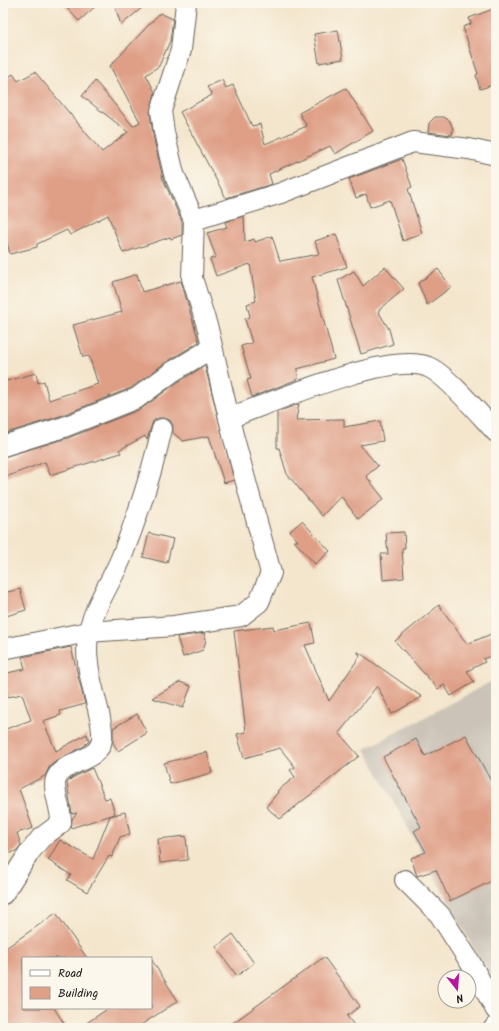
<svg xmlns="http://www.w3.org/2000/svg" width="499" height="1031" viewBox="0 0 499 1031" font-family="Kalam,sans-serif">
<rect width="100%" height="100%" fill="#fbf7ec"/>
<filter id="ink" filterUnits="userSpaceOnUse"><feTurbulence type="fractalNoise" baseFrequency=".025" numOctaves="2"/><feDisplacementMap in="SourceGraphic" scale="8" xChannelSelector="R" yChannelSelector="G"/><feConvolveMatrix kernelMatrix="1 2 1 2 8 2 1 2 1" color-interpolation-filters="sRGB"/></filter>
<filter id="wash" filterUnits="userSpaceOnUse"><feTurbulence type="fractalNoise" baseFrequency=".012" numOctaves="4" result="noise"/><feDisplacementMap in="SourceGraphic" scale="16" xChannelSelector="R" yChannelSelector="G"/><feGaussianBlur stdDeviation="0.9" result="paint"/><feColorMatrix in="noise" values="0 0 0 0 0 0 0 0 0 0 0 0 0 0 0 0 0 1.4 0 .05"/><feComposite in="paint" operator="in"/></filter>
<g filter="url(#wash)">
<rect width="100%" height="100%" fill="#f4e6cd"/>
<path fill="#cbc3b8" d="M496,679V989L365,749Z"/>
<g id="blocks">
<g fill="#df9f86">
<path d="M62,3H99L79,21Z"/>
<path d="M114,3H148L121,25Z"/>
<path d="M496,8V84L480,89L476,75L478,74L463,27L471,24L469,18Z"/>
<path d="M160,13L173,19L170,41L159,66L146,75L155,92L150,112L153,135L163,179L182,222V235L171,239L170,237L123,253L108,215L70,235L67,230L37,244V247L10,254L3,227V80L13,74L18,81L35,72L102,152L128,132L82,96L95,81L133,126L140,122L110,66Z"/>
<path d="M338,30L343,59L319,63L314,34Z"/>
<path d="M222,80L226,88L233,85L252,126L260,124L265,144L307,126L299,113L346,88L373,131L335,154L330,146L269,174L272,184L226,198L180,112L212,95L207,87Z"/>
<path d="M435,117H444L450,121L453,129L452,135L428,132L429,123Z"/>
<path d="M402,159L412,187L408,189L422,233L403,241L390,200L370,207L366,194L356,198L349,179Z"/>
<path d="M244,216L245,242L254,239L255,242L272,236L280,261L319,254L315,241L336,234L347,267L312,277L334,359L297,369L298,379L252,397L247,380L251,379L241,346L252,343L245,319L250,317L247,304L256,301L250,264L216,276L210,259L216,257L207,233L227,227L225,222Z"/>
<path d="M385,267L404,289L378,311L389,329L393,344L361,354L338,280L354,271L363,286Z"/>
<path d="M438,269L451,287L427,305L418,283Z"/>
<path d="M137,274L142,292L181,281L199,342L165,363L131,388L60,416L3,434V382L36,373L38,383L44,381L49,400L98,384L89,356L83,357L73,325L122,312L113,282Z"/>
<path d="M205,366L234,480L224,483L209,436L183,441L173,433V425L170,420L164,418H158L153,421L147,440L145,436L119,450L121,453L50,475L45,462L3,478V457L68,438L141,409L178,382Z"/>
<path d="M299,404L296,420L344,419V427L380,421L383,441L360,445L378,466L366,476L384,499L358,519L341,496L322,516L287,474L279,448H277V412Z"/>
<path d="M302,521L330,551L315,564L294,541H298L290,531Z"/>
<path d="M404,532L405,548H402L404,578L383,580L381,554H388L386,533Z"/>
<path d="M149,533L173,539L167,563L143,557Z"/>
<path d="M20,589L26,610L3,617V593Z"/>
<path d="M439,605L467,644L496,632V654L483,659L485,662L467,671L474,682L451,696L444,685L438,689L395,641Z"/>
<path d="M311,623L315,643L305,645L329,701L360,656L357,651L422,697L392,714L377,686L339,733L359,756L280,819L266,807L278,792L277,791L295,777L290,770L295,767L280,748L244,758L237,734L246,732L234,631L273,626L274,630Z"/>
<path d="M204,633L206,640L203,650L183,657L177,637Z"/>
<path d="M71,647L85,704L60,711L61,715L43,721L56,751L87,734L89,741L83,747L59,759L50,766L45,776L19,789L33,828L17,833L21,845L16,851L3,856V730L31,720L22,694L8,697L3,674L25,669L22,657Z"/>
<path d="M180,682L191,686L183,708L152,698Z"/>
<path d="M137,714L147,733L118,751L113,743V728Z"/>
<path d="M466,735L496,790V879L450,901L436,870L417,876L411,858L426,852L414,831L421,827L383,757L416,739L425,756Z"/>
<path d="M207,752L212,773L170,784L164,763Z"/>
<path d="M92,768L105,799L110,798L115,814L71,828L72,819L77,813L72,814L67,783L72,778Z"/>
<path d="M125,812L130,834L120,837L112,857L109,856L87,892L67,880L71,875L48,860L60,840L93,859L110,816Z"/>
<path d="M186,836L188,860L160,863L158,839Z"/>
<path d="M56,913L87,958H23V1008H54L67,1028H3V950Z"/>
<path d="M233,934L254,963L237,976L216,947Z"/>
<path d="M324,957L360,1006L347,1016L356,1028H226Z"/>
<path d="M151,959L178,1001L136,1028H79L109,1008H151Z"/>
</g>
</g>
</g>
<g filter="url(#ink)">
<use href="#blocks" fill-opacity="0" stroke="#68635a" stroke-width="1"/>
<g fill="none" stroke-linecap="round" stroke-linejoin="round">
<g stroke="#68635a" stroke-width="22">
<g id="minor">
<path d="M194,220L281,193L413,142L469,149L496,155"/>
<path d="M229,418C271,403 389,351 428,367C445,373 482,417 496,432"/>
<path d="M3,446L64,427L137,398L172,372L212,348"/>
<path d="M3,649L88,632L174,626L241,616L259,602L271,573L233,435L208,329L192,278L194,220L174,174L164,132L161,111L181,50L186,3"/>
<path d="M405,880L440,915L470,962L496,1010"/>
<path d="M3,894L29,853L41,838L61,823C62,810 52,789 56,779C63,760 100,762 102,739C103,729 100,718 98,709C92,685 83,656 89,631C95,604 112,581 122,556C138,515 152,472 162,429"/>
<path d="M494,1028L496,1026"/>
</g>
</g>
<use href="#minor" stroke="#fff" stroke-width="20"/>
</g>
</g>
<rect width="499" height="1031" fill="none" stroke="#fbf7ec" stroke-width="16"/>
<rect x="22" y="957" width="130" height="52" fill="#fbf7ec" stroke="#a29f99"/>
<rect x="30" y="970" width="20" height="6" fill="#ffffff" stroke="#a29f99"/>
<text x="58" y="977" font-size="12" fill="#1c1c1c">Road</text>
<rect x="30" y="987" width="20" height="12" fill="#df9f86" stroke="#a29f99"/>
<text x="58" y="997" font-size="12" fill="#1c1c1c">Building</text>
<g transform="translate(457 989) rotate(163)"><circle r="19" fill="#fbf7ec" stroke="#a29f99"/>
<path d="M0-3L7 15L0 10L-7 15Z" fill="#b5179e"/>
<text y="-6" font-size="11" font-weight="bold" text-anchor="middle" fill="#1c1c1c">N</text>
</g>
</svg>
